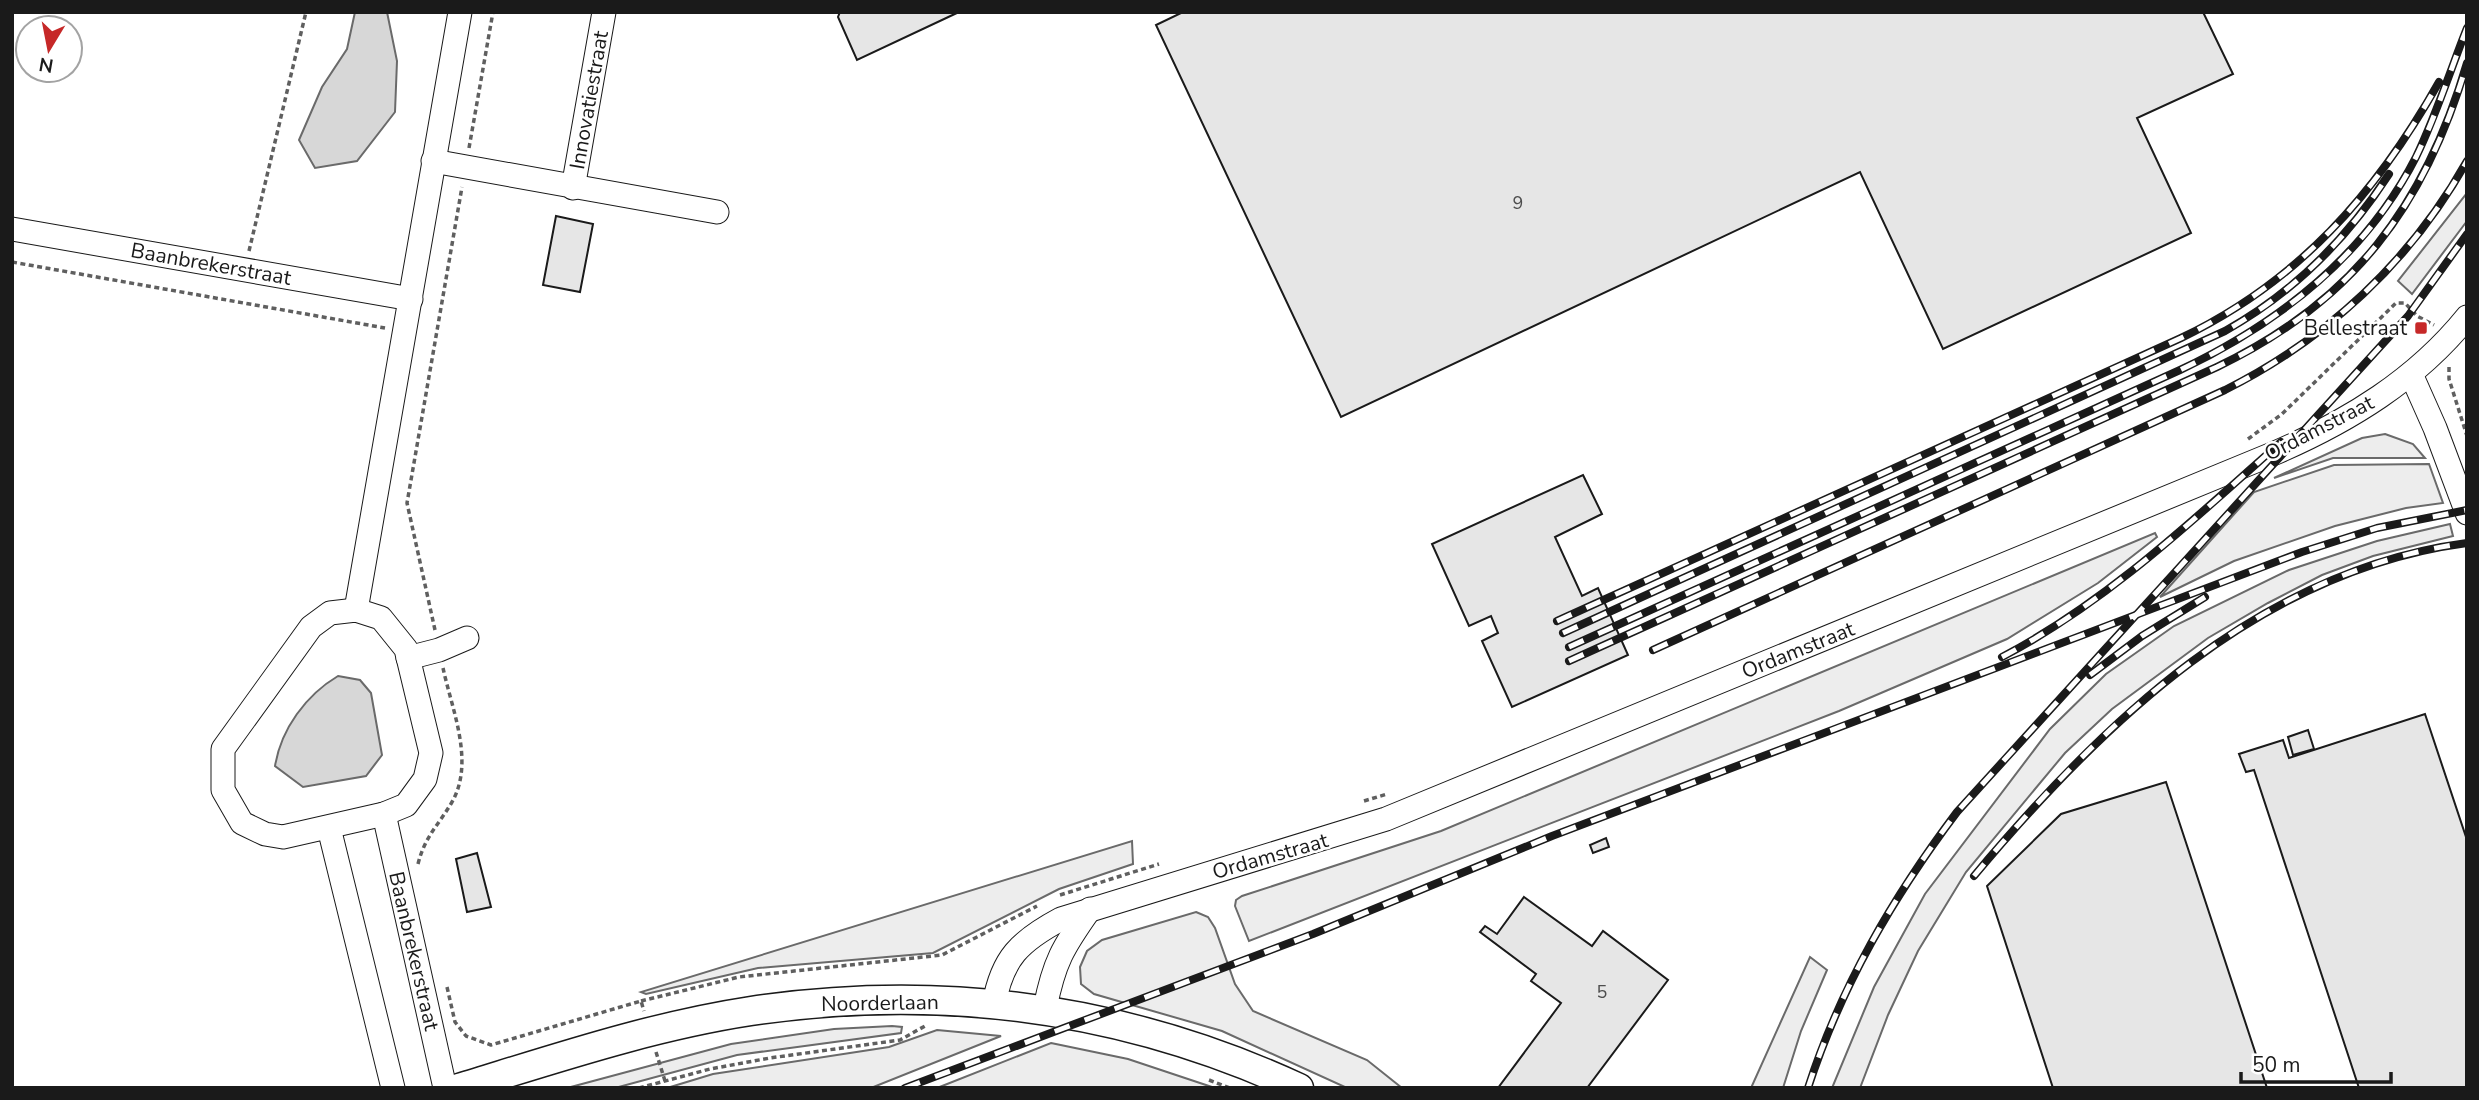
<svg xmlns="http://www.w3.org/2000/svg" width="2479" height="1100" viewBox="0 0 2479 1100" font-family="'Nunito Sans',sans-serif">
<rect width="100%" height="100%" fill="#fff"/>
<g fill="#ededed" stroke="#6a6a6a" stroke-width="2">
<path d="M2467,193V221L2412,294L2398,281Z"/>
<path d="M2385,434L2413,444L2425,458H2333L2274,478L2362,438Z"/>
<path d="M2429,464L2443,503L2406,508L2335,526L2234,561L2160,597L2254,492L2334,465Z"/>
<path d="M2450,524L2453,536L2373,556L2322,575L2268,603L2208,638L2112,709L2065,753L1966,872L1918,951L1888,1015L1860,1088H1832L1874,987L1925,894L2050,729L2106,674L2174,626L2289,570L2377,541Z"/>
<path d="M2155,533L2157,537L2098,583L2007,639L1839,711L1249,941L1235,906L1236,900L1242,896L1441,831Z"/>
<path d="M1132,841L1133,864L1059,889L933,953L758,968L646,994L641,992Z"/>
<path d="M1196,912L1208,917L1215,928L1235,984L1253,1011L1367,1060L1402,1088H1347L1222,1031L1094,994L1081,984L1080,967L1087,951L1102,940Z"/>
<path d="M1810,957L1827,970L1801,1031L1783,1088H1751Z"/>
<path d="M892,1026L902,1027L901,1033L737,1055L615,1088H567L731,1044L834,1029Z"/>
<path d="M937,1030L1001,1036L871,1088H667L713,1074L889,1047Z"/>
<path d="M1051,1043L1128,1059L1215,1088H937Z"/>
</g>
<g fill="#d7d7d7" stroke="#6a6a6a" stroke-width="2">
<path d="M355,12H387L397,61L395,112L357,161L315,168L299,140L322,87L347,49Z"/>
<path d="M338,676L360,680L371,693L382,755L366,776L303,787L275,766C281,729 306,695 338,676Z"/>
</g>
<g fill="#e6e6e6" stroke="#1a1a1a" stroke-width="2">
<path d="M840,12H959L857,60L838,17Z"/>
<path d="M1183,12H2203L2233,74L2137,118L2191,233L1943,349L1860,172L1341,417L1156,25Z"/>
<path d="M556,216L593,224L580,292L543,285Z"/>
<path d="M1583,475L1602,514L1555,537L1582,596L1598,588L1628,655L1512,707L1482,641L1498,633L1491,616L1469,626L1432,544Z"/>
<path d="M2425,714L2467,840V1088H2359L2254,770L2246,772L2239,754L2283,740L2289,758Z"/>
<path d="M2308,730L2314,749L2293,755L2288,737Z"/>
<path d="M2166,782L2267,1088H2053L1987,886L2061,814Z"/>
<path d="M1606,838L1609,847L1593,853L1590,845Z"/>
<path d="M477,853L491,907L467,912L456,859Z"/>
<path d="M1524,897L1592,946L1603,931L1668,980L1587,1088H1498L1561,1003L1531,981L1536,974L1480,932L1485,926L1497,934Z"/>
</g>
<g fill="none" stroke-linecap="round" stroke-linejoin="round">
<g stroke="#1a1a1a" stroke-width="25">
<g id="minor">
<path d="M433,161L717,212"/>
<path d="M573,188L604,12"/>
<path d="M12,229L411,299"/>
<path d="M2411,374L2435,428L2467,513"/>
<path d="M356,610L381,618L406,649L431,753L425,779L406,805L384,814L283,837L265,834L242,823L223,790V749L311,627L330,613Z"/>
<path d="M356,610L460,12"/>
<path d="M408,658L439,650L467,638"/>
<path d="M384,814L445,1088"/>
<path d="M329,828L393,1088"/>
<path d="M994,1004C1002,958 1020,941 1061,919L1386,819L2275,453C2349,421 2416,380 2467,317"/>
<path d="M1045,1008C1054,962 1063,947 1090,909"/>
</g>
</g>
<g stroke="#1a1a1a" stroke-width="31">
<path id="major" d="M459,1088C554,1059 652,1026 751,1011C941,983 1124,1007 1299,1088"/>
</g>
<g stroke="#5f5f5f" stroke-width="3.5" stroke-dasharray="5 3.5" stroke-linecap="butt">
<path d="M469,148L493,12"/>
<path d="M249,251L306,12"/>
<path d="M12,262L385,328"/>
<path d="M2449,367V379L2467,436"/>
<path d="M2248,439L2282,414L2396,303H2405L2417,316L2434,325"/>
<path d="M435,630L407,503L462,187"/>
<path d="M1364,801L1387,794"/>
<path d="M418,864C425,836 438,826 452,802C475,762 452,710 443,668"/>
<path d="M1060,895L1159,864"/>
<path d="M447,987L455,1022L466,1036L491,1045L641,1001L644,1011"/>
<path d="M641,1001L739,977L942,955L1037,906"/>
<path d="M656,1052L665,1081"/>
<path d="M1209,1080L1230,1088"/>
<path d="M639,1088L710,1069L770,1058L900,1040L925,1026"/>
</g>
<use href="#minor" stroke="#fff" stroke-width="23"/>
<use href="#major" stroke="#fff" stroke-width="28"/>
<g stroke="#1a1a1a" stroke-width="8">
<g id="rail">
<path d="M1557,621L2181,338C2298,282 2376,194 2439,82"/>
<path d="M1563,633L2225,331C2293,293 2347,239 2389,174"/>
<path d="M1569,647L2180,370C2279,323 2365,257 2416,157C2436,116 2450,71 2467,28"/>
<path d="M1653,650L2225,390C2327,339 2411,261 2467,161"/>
<path d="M2002,657C2107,602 2193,520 2281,442"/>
<path d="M1569,661L2217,367C2353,302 2425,206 2467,63"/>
<path d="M2090,675L2142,636L2205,597"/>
<path d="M1974,876C2102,723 2260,570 2467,543"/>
<path d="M905,1088L1313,934L1552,836L2302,552L2377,528L2467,510"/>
<path d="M1808,1088C1841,986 1893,897 1957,812L2408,316L2467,234"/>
</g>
</g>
<use href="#rail" stroke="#fff" stroke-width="5" stroke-dasharray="16" stroke-linecap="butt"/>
</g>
<rect fill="#c62828" stroke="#fff" stroke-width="2.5" x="2414" y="321" width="14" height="14" rx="3.5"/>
<g text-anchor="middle" stroke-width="5" stroke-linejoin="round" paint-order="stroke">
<g font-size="18" fill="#4d4d4d">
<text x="1518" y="209">9</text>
<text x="1602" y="998">5</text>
</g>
<g font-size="21" fill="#1a1a1a" stroke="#fff">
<text transform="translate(589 100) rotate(-80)" y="7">Innovatiestraat</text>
<text transform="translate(211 264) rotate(10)" y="7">Baanbrekerstraat</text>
<text transform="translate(2319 428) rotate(-27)" y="7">Ordamstraat</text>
<text transform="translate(1798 650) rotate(-22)" y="7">Ordamstraat</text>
<text transform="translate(1270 856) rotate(-16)" y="7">Ordamstraat</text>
<text transform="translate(414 951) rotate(77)" y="7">Baanbrekerstraat</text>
<text transform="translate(880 1003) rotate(-1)" y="7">Noorderlaan</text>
</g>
<g font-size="21" fill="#1a1a1a" stroke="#fff" text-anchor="end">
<text x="2407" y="335">Bellestraat</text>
</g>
</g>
<rect width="2479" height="1100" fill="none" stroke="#1a1a1a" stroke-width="28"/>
<g transform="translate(49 49) rotate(190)"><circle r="33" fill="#ffffff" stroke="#a3a3a3" stroke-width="2"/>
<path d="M0-5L12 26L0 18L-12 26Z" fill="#c62828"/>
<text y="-10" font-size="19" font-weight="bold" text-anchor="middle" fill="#1a1a1a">N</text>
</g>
<path d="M2241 1072v10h150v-10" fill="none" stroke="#1a1a1a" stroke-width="3.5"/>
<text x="2252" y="1072" font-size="21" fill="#1a1a1a" stroke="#ffffff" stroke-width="5" paint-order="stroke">50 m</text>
</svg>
